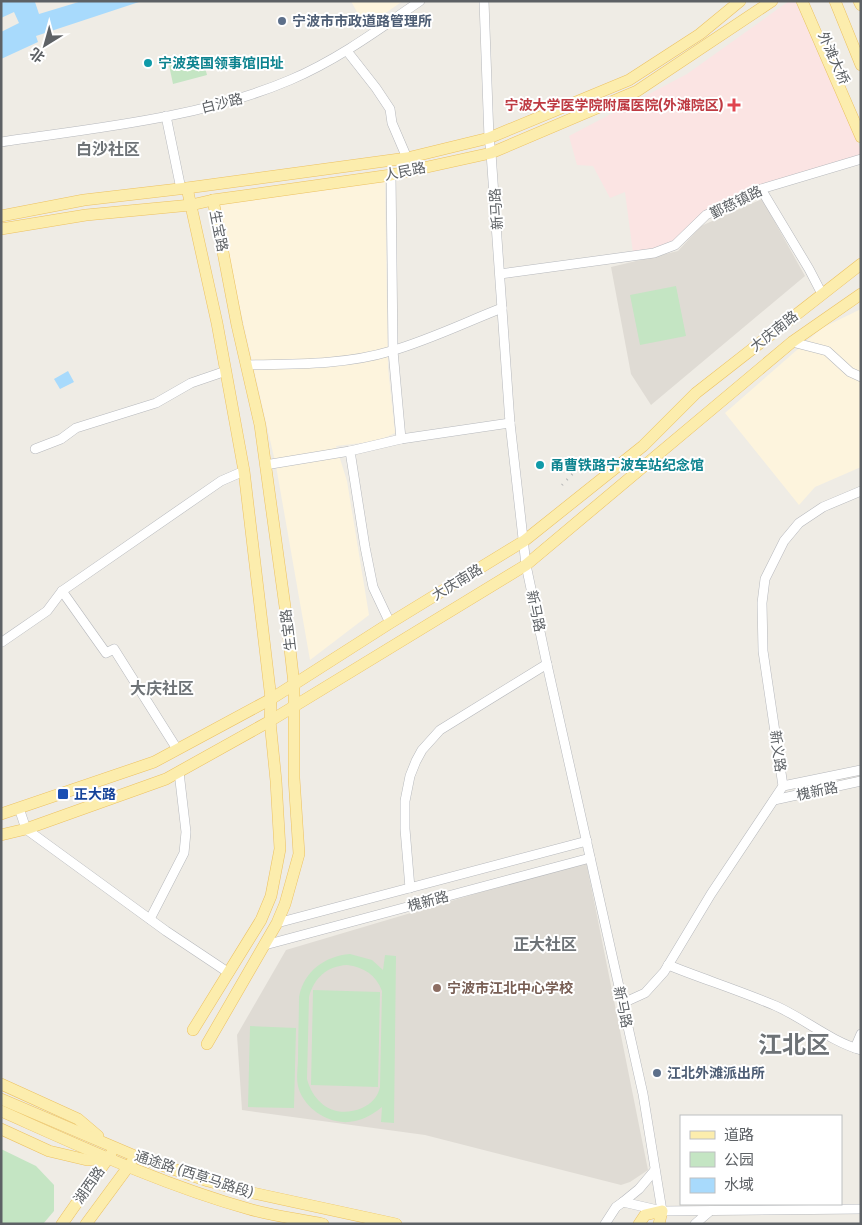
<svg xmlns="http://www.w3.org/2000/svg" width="862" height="1225" viewBox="0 0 862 1225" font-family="'Fira Sans Condensed','Noto Sans SC',sans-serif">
<rect width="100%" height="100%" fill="#efece5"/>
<g fill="#fdf4dd">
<path d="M351,1H403L365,27Z"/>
<path d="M385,181L388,368L395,433L378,441L336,446L347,481L369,615L310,660L276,466L239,304L218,202Z"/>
<path d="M861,309V467L815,487L799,505L725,413L822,328Z"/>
</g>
<g fill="#dfdbd4">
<path d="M762,199L805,276L651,405L631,374L611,267L678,251L701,226Z"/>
<path d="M586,861L648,1170L630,1182L621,1185L425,1135L242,1110L237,1035L286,950Z"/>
</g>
<path fill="#fbe4e3" d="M789,1H795L861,150V157L704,214L674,243L633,253L625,192L610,198L593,166L577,165L569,136L687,74Z"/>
<g fill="#c4e5c3" fill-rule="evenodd">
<path d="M202,56L207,75L173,84L169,65Z"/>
<path d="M676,286L686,336L640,345L630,295Z"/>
<path d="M350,954L372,960L383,970L385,955L396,956L394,1123L381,1122L382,1107C369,1118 352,1125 336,1121C318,1117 302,1103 298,1086C296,1077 298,1067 298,1059C298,1038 299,1017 299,997C304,971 325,956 350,954ZM347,965C364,967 376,975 382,991L380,1087C378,1097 371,1104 362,1108C336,1119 314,1105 307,1079L309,997C314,978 327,966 347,965Z"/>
<path d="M313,990L380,992L378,1087L311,1085Z"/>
<path d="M250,1026L296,1028L294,1108L248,1107Z"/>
<path d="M1,1149L36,1166L54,1185V1211L43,1224H1Z"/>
</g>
<g fill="#a8dafc">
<path d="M1,1H142L36,36L38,42L1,59Z"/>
<path d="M68,371L74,382L60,389L54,379Z"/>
</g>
<g fill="#efece5">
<path d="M82,1L39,14L35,2L36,1Z"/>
<path d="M14,12L19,23L1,32V18Z"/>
</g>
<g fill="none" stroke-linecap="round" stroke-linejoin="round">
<g stroke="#b6b8bc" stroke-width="10">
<g id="minor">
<path d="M484,1L489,138L491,153L510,423L526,565L546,660L643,1094L662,1211"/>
<path d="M347,51L376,88L390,109L392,123L407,158"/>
<path d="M166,116L181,189"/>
<path d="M1,142C96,128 201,118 290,80C337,60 378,30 420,1"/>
<path d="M391,175L393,351L401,439"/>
<path d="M761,189L809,269L822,294"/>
<path d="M500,274L654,253L675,245L706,215L761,189L861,159"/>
<path d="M792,342L827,351L850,372L861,377"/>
<path d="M246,365C294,364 345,365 391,351C429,340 466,322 502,308"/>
<path d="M35,449L61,439L76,428L156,403L191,383L226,371"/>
<path d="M265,465L350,451"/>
<path d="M62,591L106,653L114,649L177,749"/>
<path d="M390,623L373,587L365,547L350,451L401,439L510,423"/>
<path d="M1,641L2,642L47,611L62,591L221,481L244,471"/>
<path d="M783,786L861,770"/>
<path d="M774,800L861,781"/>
<path d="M19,808L26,829L166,931L229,973"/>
<path d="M410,888L405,829V801L410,776L416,761L422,750L440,730L547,664"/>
<path d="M150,919L184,853L186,832L179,772"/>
<path d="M277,923L587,841"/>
<path d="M265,945L590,858"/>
<path d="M668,965C703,979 741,991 776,1006C805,1019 830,1041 861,1050"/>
<path d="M623,1003L645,993L664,972L711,894L783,786L763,651L762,603L765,579L784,541L799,523L823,507L861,491"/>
<path d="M855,1048L861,1034"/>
<path d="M623,1202L639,1189L655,1170"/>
<path d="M605,1224L616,1207L623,1202L662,1211L861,1209"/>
<path d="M695,1224L710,1211"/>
</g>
</g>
<g stroke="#ecc161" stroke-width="12">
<g id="major">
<path d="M802,1L861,137"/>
<path d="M835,1L861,65"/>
<path d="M859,1L861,5"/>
<path d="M187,188L217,323L244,471L271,699L270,721L276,781L280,849L271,896L261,920L193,1030"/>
<path d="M1,216L84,200L187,188L407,158L489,138L629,80L700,34L740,1"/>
<path d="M1,229L86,215L191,205L213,200L391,175L491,153L637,91L772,1"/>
<path d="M1,814L154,762L271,699L390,623L524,541L643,446L696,393L861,264"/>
<path d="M1,835L26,829L166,779L270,721L526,565L792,342L861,294"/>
<path d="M207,1044L277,923L285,904L299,854L294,778V684L286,614L260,425L237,325L213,200"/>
<path d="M1,1084L78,1119L98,1136"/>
<path d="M1,1099L135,1156L208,1181L253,1193L396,1224"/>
<path d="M1,1111C82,1147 163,1185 249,1209C273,1216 299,1219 323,1224"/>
<path d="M1,1129L49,1151L87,1160L106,1158"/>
<path d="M62,1224L111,1154"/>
<path d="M86,1224L131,1163"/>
<path d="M639,1224L645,1215L662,1211L659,1224"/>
</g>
</g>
<use href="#minor" stroke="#fff" stroke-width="9"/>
<use href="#major" stroke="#fcedad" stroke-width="11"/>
<path stroke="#b4b5b5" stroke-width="2.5" stroke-dasharray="1 6" stroke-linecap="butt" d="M562,485L580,466"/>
</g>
<g fill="#5c6f8a" stroke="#fff" stroke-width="2">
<circle cx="282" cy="21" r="5"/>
<circle cx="657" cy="1073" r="5"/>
</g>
<g fill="#0f9aa8" stroke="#fff" stroke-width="2">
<circle cx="148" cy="63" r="5"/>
<circle cx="540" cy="465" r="5"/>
</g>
<path fill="#e0444e" stroke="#fff" stroke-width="2" d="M731.5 97.5h5v5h5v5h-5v5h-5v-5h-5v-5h5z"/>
<rect fill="#1a4fb4" stroke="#fff" stroke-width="2" x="57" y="788" width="12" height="12" rx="2.5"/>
<circle fill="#8d6e63" stroke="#fff" stroke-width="2" cx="437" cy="988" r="5"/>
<g text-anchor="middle" stroke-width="4" stroke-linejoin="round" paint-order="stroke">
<g font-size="14" font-weight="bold" fill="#4e5e75" stroke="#fff" text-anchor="start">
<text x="292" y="26">宁波市市政道路管理所</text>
<text x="667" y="1078">江北外滩派出所</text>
</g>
<g font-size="14" fill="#5d6165" stroke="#fff">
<text transform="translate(834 58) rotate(66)" y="5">外滩大桥</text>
<text transform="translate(222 103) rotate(-14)" y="5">白沙路</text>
<text transform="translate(405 171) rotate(-11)" y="5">人民路</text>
<text transform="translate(736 202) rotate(-26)" y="5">鄞慈镇路</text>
<text transform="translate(496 209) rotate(-94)" y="5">新马路</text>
<text transform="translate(219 231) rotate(79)" y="5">生宝路</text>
<text transform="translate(774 331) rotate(-38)" y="5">大庆南路</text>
<text transform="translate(457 582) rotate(-31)" y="5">大庆南路</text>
<text transform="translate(536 611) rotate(78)" y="5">新马路</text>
<text transform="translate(288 630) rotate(-97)" y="5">生宝路</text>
<text transform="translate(778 751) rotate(82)" y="5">新义路</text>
<text transform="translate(817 791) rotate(-12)" y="5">槐新路</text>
<text transform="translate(428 901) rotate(-15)" y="5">槐新路</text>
<text transform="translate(623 1007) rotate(78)" y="5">新马路</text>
<text transform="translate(194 1174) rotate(18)" y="5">通途路 (西草马路段)</text>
<text transform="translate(89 1185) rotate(-55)" y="5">湖西路</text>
</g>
<g font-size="14" font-weight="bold" fill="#0d838f" stroke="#fff" text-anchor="start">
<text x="158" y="68">宁波英国领事馆旧址</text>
<text x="550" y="470">甬曹铁路宁波车站纪念馆</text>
</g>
<g font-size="14" font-weight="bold" fill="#be3a42" stroke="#fff" text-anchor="end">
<text x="723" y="110">宁波大学医学院附属医院(外滩院区)</text>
</g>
<g font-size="14" font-weight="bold" fill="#164399" stroke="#fff" text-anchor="start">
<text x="74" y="799">正大路</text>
</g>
<g font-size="14" font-weight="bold" fill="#785e54" stroke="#fff" text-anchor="start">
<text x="447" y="993">宁波市江北中心学校</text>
</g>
<g font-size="16" font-weight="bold" fill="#6e7377" stroke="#fff">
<text x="108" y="155">白沙社区</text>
<text x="162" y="694">大庆社区</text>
<text x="545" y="950">正大社区</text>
</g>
<g font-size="24" font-weight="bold" fill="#6e7377" stroke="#fff">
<text x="794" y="1053">江北区</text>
</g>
</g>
<rect width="862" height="1225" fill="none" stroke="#5d6165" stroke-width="5"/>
<rect x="680" y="1115" width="162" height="90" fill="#ffffff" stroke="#bec0c1"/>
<rect x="690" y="1131" width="25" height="8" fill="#fcedad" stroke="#bec0c1"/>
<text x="724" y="1140" font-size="15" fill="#5d6165">道路</text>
<rect x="690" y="1152" width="25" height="15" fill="#c4e5c3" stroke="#bec0c1"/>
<text x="724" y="1165" font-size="15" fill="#5d6165">公园</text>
<rect x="690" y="1178" width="25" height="15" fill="#a8dafc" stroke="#bec0c1"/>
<text x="724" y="1190" font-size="15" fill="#5d6165">水域</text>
<g transform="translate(45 45) rotate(217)" stroke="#ffffff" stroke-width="4" paint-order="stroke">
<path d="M0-4L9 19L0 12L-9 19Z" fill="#5d6165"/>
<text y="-8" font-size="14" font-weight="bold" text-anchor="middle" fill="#5d6165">北</text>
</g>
</svg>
